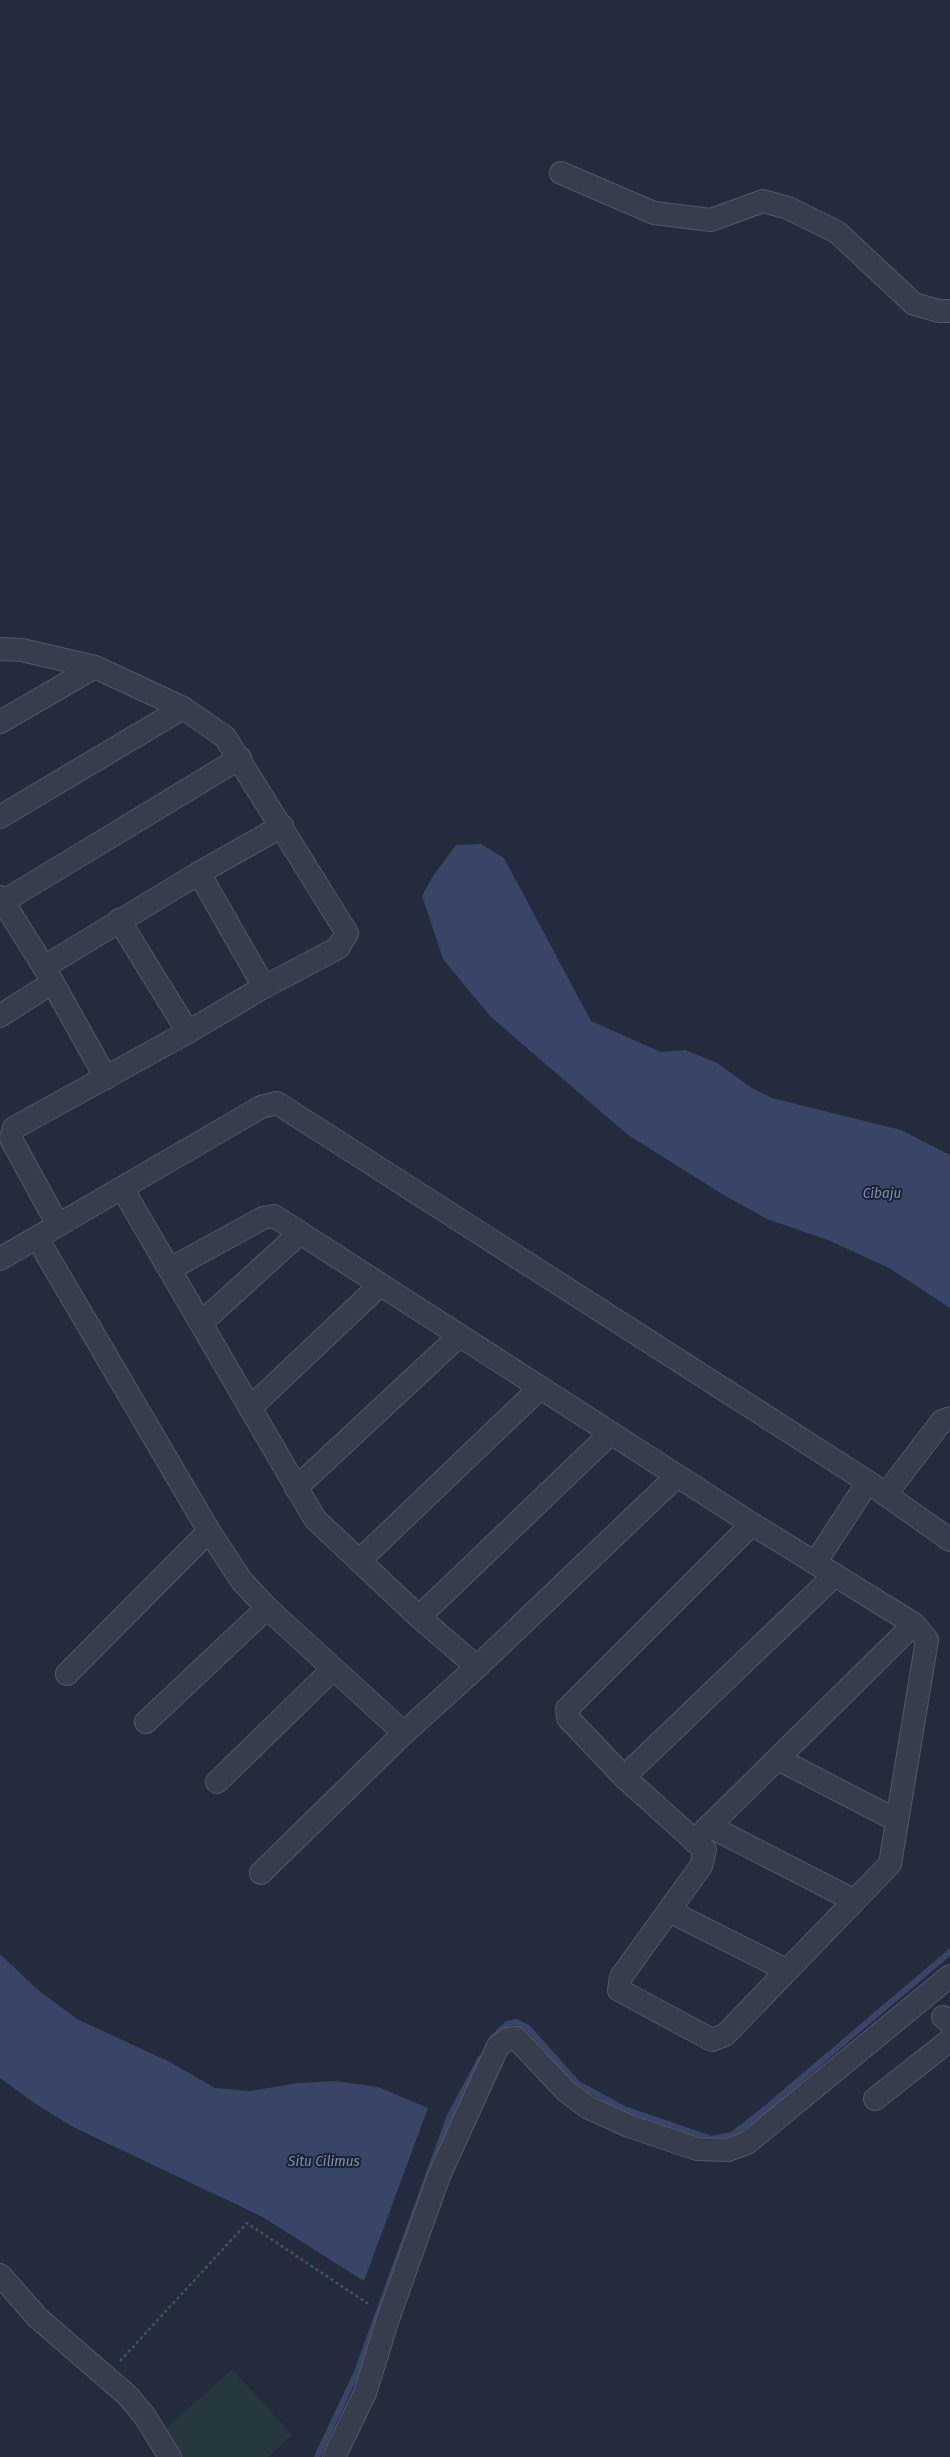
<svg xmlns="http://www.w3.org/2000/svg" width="950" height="2457" viewBox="0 0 950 2457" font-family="'Fira Sans Condensed',sans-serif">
<rect width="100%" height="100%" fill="#232b3d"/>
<path fill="#25383e" d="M232,2369L292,2435L268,2457H176L161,2433Z"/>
<g fill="#384566">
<path d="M481,844L504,858L591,1021L661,1052L685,1050L700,1056L717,1063L752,1088L772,1098L901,1130L950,1155V1308L889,1268L828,1240L767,1219L722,1194L628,1135L491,1017L443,959L422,896L433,876L456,845Z"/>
<path d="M0,1954L38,1990L77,2019L170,2062L215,2088L250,2091L299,2083L335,2081L378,2087L428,2108L364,2281L261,2216L73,2127L36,2104L0,2078Z"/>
</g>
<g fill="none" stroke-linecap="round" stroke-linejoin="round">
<g stroke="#384566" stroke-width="6">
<path d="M493,2038L507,2024L516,2022L528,2028L578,2084L624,2109L712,2139L732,2135L758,2115L950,1952"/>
<path d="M317,2457L357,2372L449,2118L481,2058"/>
</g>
<g stroke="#525868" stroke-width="24">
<g id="minor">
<path d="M561,173L654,213L711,220L763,201L788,208L837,232L914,304L939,311H950"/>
<path d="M0,649L22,650L95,667L183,708L225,737L347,933L338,948L264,987L188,1032L14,1128L11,1139L58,1225"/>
<path d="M0,722L95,667"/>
<path d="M0,817L183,708"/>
<path d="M199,873L264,987"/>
<path d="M0,897L44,967L106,1078"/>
<path d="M4,901L240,758"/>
<path d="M119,920L188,1032"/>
<path d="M44,967L199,873L282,826"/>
<path d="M0,1016L39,991"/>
<path d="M122,1188L315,1519L419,1617L477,1667"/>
<path d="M37,1238L209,1531L241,1580L267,1608L404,1733"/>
<path d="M0,1259L261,1107L277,1103L868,1482L950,1540"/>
<path d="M170,1269L263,1218L274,1216L752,1524L914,1624L927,1640L890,1864L725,2035L712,2040L619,1990L621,1977L701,1866L705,1850L624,1777L568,1718L567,1709L752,1524"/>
<path d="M201,1323L300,1233"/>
<path d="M250,1408L379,1286"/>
<path d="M296,1488L458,1337"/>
<path d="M886,1494L942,1421L950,1418"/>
<path d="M359,1561L540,1388"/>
<path d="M815,1563L868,1482"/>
<path d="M419,1617L611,1433"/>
<path d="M67,1674L209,1531"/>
<path d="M146,1722L267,1608"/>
<path d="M778,1759L896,1820"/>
<path d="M624,1777L835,1575"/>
<path d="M217,1782L333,1669"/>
<path d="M709,1826L853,1900"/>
<path d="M694,1841L914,1624"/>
<path d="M261,1873L404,1733L477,1667L677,1476"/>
<path d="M669,1911L786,1970"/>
<path d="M943,2017L950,2023"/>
<path d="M875,2099L950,2040"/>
<path d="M0,2275L38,2318L127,2395L144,2415L170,2457"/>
<path d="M334,2457L365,2393L389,2316L439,2176L498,2046L508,2039L516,2038L566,2091L587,2107L629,2126L697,2149L728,2150L747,2143L950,1976"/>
</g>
</g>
<path stroke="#43555b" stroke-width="2.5" stroke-dasharray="3 3" stroke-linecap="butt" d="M120,2361L247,2223L370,2305"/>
<use href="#minor" stroke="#373d4d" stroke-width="22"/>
</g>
<g text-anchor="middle" stroke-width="4" stroke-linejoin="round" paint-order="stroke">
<g font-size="15" font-style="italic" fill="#7a8ab0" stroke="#1c2232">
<text x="882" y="1198">Cibaju</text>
<text x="324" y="2166">Situ Cilimus</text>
</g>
</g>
</svg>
